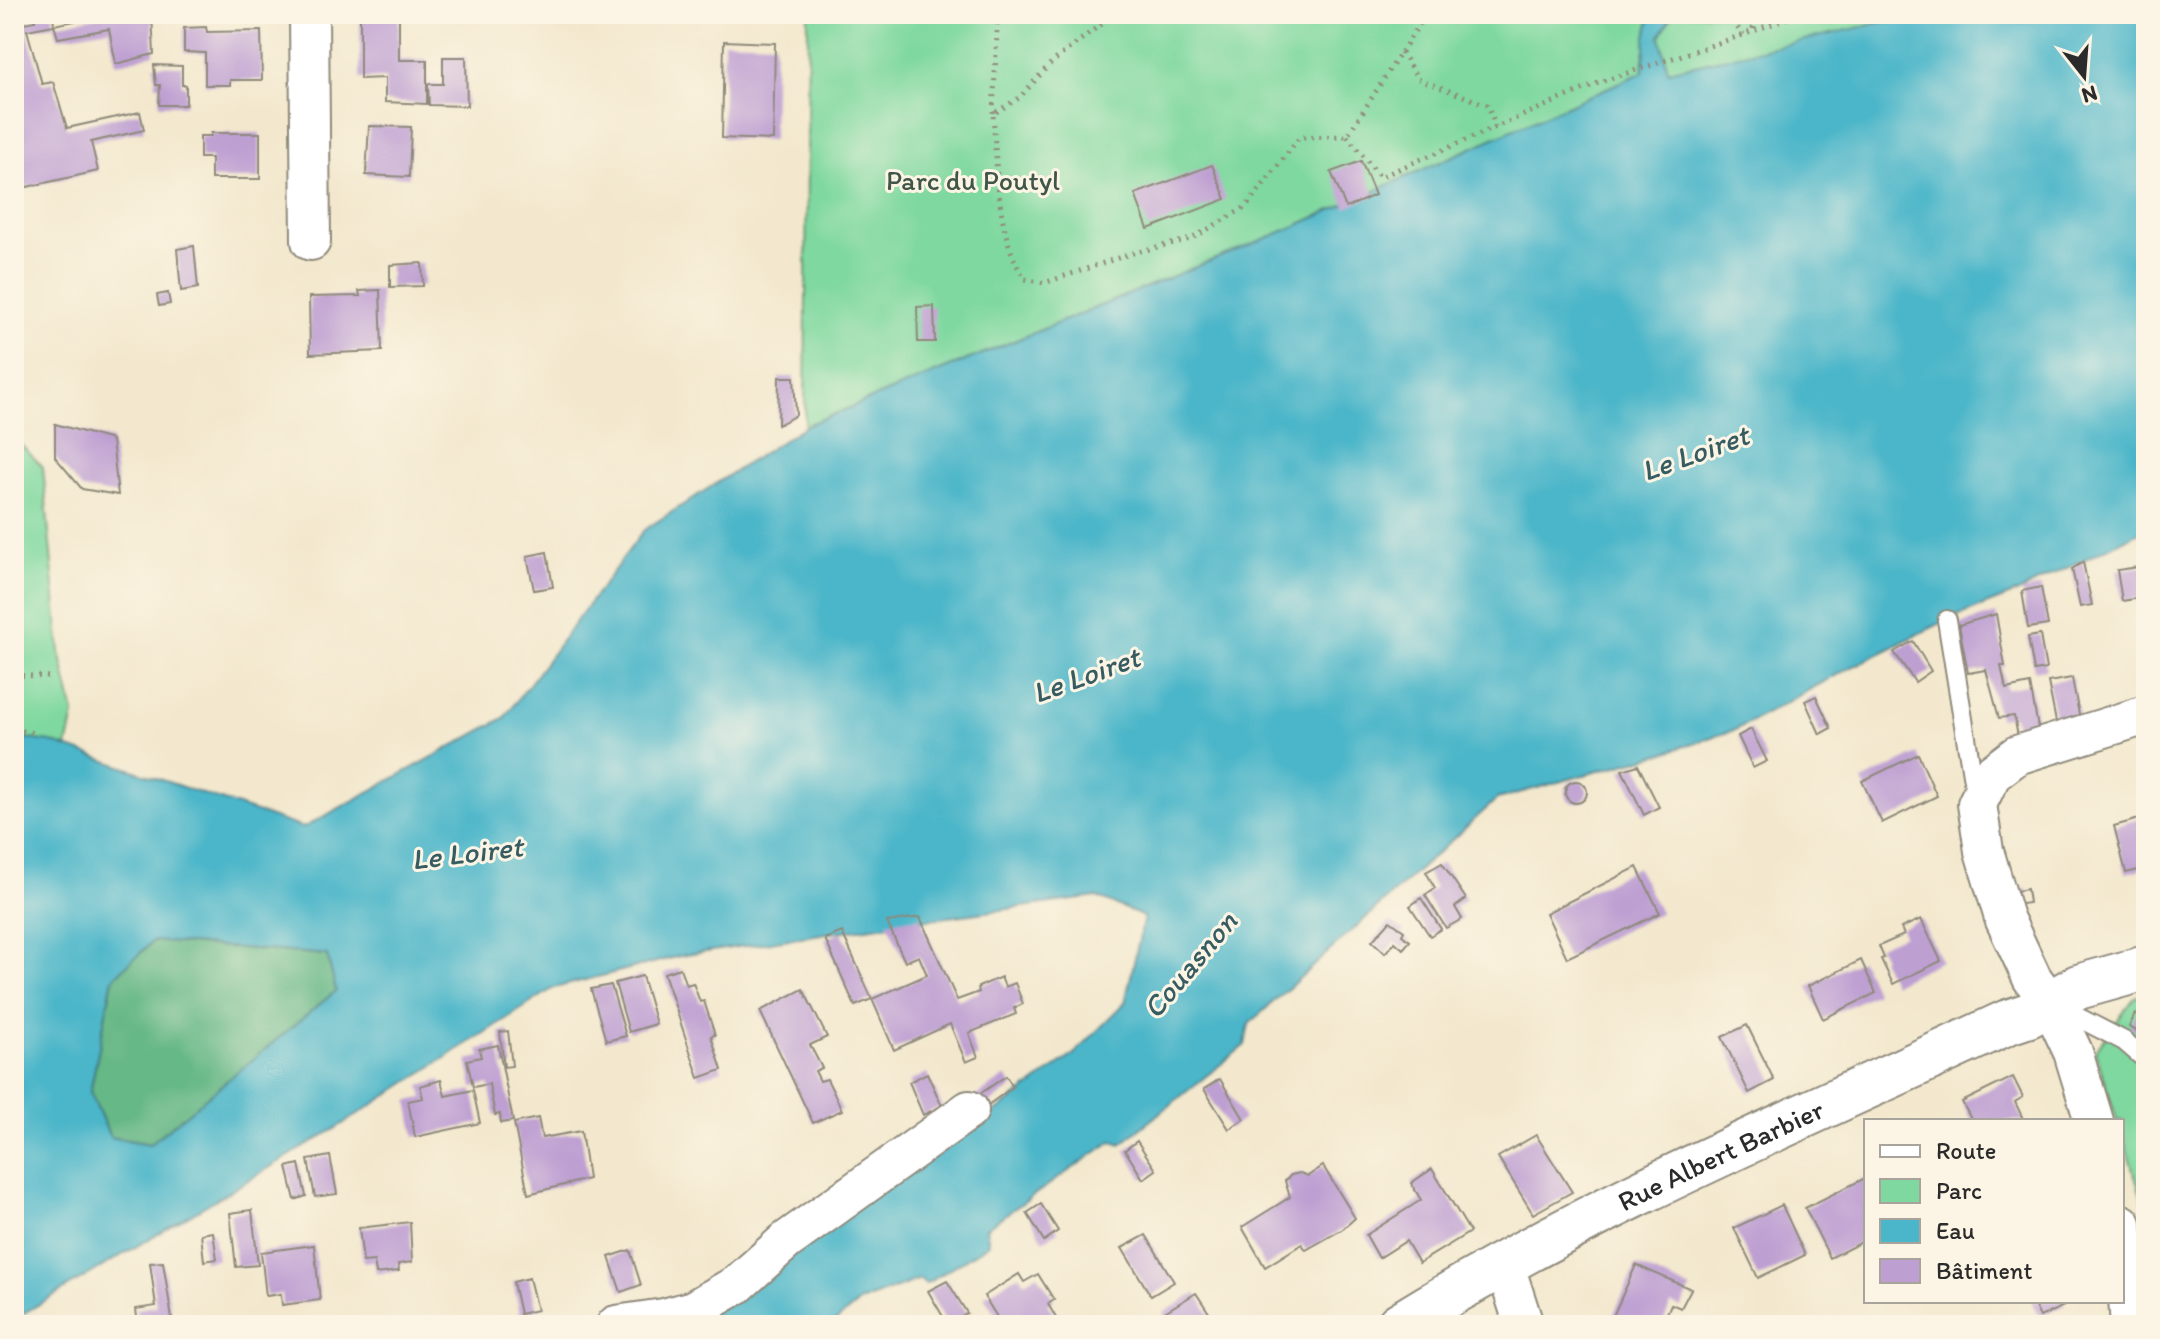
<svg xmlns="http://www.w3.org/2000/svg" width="2160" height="1339" viewBox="0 0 2160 1339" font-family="Itim,sans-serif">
<rect width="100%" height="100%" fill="#fcf5e5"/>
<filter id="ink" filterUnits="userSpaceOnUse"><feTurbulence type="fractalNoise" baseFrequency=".0125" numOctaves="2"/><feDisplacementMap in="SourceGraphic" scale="16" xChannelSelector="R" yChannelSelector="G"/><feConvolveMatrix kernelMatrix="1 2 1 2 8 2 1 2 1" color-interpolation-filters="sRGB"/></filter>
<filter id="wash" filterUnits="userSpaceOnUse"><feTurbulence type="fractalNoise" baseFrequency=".006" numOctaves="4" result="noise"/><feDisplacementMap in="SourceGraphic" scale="32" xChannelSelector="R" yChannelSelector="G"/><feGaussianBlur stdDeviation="1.8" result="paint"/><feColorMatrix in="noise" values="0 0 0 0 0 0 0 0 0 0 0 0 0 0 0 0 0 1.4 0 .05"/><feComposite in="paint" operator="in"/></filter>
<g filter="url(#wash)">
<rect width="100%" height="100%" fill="#f3e8cd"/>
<g fill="#7ed89f" stroke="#548265" stroke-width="2">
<path d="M808,14H1651L1646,37L1643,72L1289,229L805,426Z"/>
<path d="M1673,14H2011L1667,71L1660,36Z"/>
<path d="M14,444H20L43,467L60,652L74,714L67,748L14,739Z"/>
<path d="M2146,995V1211L2122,1135V1121H2117L2095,1051L2135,997Z"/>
</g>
<path fill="#66b886" stroke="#487258" stroke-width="2" d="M153,941L327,955L336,991L150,1144L110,1137L90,1092L113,978Z"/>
<path fill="#4bb6c9" stroke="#3b707a" stroke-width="2" fill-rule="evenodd" d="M1651,14H1673L1660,36L1668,71L1883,22L2011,14H2146V529L2014,594L1947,620L1844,671L1737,729L1664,753L1497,799L1249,1024L1245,1045L1121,1144L1112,1141L986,1228L989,1244L926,1284L920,1279L860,1302L831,1325H679L985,1107L991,1115L1073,1055L1125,1003L1144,917L1097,897L821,934L680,956L554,988L338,1127L14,1319V737L51,742L303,828L504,718L644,530L805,426L1289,229L1643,72L1646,37ZM153,941L327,955L336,991L150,1144L110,1137L90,1092L113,978Z"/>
<g id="blocks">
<g fill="#bd9fd2">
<path d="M14,14L18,24L35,21V17L53,14L54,25L27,30L42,84L53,82L67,128L140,112L144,130L91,142L98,171L18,189L14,174Z"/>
<path d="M110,14H152L154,54L116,64L109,29L58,38L54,25Z"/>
<path d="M360,14H399V60H427V104L385,102V78L360,79Z"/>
<path d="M206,27L207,32L261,31L262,80H230V85H205V53L184,52V28Z"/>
<path d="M724,41L775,43L773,140L722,138Z"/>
<path d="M443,57H466L467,106L429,105L428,84H443Z"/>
<path d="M154,65L182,66V85H186V105H159L160,85H156Z"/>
<path d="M369,126L411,127L409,177L366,175Z"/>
<path d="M211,133H260V179H211V158H200V136H211Z"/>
<path d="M1361,161L1375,195L1346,208L1331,172Z"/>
<path d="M1212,165L1226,199L1148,229L1135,194Z"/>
<path d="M194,246L198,288L181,291L177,249Z"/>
<path d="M422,263L423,286L390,287V265Z"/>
<path d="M380,290L382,351L310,354L309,297L360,296L359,291Z"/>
<path d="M168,293L170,304L159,306L157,295Z"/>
<path d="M934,306L935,342H918L917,307Z"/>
<path d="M779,377H794L796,415L778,425Z"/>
<path d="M55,424L112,440L118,495L82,489L55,457Z"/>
<path d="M547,552L553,587L534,590L527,556Z"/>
<path d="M2083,562L2092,605L2080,607L2072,569Z"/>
<path d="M2146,566V618L2143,619L2140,598L2122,601L2117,570Z"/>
<path d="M2041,587L2048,625L2028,628L2022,591Z"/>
<path d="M1996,614L2005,666H2001L2006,689L2030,684L2039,733L2018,737L2014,716L1999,718L1986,670L1968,673L1959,625Z"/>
<path d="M2040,635L2046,669L2034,671L2028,637Z"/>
<path d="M1913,641L1931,671L1915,682L1894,652Z"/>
<path d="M2072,678L2082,730L2059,737L2048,682Z"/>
<path d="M1816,696L1831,728L1820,734L1805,701Z"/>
<path d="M1751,729L1767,761L1753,768L1738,736Z"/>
<path d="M1918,754L1937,796L1882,823L1862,781Z"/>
<path d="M1638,765L1659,807L1644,815L1622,770Z"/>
<circle cx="1576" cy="792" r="11"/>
<path d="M2146,817V868L2126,873L2114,826Z"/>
<path d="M1442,863L1466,899L1455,907L1462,919L1446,928L1425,895L1435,888L1426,872Z"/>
<path d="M1637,867L1660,913L1567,958L1546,913Z"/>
<path d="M2027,889L2029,903L2015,905L2012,892Z"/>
<path d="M1421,898L1441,929L1430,936L1410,906Z"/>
<path d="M920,917L957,1000L979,992L978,987L1001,977L1005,987L1015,983L1023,1004L1014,1008L1016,1014L969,1033L978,1057L966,1062L950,1024L894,1050L872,999L927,975L919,956L905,962L887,922Z"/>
<path d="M1921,919L1941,961L1893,984L1881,959L1884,958L1879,946L1904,935L1901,928Z"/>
<path d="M1390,921L1404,931L1402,935L1410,941L1403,949L1395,942L1385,953L1372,941Z"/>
<path d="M842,932L872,999L855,1006L825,939Z"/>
<path d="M1861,960L1876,993L1823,1019L1808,986Z"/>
<path d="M680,968L686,985L693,983L700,1002L704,1001L715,1035L711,1036L722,1070L699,1078L664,973Z"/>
<path d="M642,976L656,1024L629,1032L615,983Z"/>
<path d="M611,985L626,1036L606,1041L591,989Z"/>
<path d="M803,989L827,1037L810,1045L822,1068L815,1071L820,1081L827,1079L842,1110L813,1123L760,1011Z"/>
<path d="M2135,1014L2146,1020L2144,1035L2129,1027Z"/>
<path d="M1747,1025L1774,1080L1749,1093L1722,1037Z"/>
<path d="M508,1031L512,1066L504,1067L500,1032Z"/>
<path d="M498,1045L513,1121L501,1123L500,1114L495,1115L489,1084L473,1087L467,1060L481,1057L479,1049Z"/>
<path d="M927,1073L942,1106L923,1115L909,1082Z"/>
<path d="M1006,1076L1013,1087L985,1107L977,1096Z"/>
<path d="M2013,1077L2023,1097L2015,1102L2024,1121H1972L1962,1102Z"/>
<path d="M1220,1079L1244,1119L1229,1129L1204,1089Z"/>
<path d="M441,1080L445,1096L473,1090L480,1123L415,1137L408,1101L423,1098L420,1086Z"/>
<path d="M538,1118L542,1138L581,1131L588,1179L528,1194L514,1123Z"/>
<path d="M1536,1135L1572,1192L1533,1214L1498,1157Z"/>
<path d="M1137,1141L1156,1170L1143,1179L1125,1150Z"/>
<path d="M330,1156L337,1194L315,1197L308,1160Z"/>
<path d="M299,1164L306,1196L295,1200L287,1167Z"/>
<path d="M1323,1166L1355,1218L1343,1229L1306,1250L1302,1244L1265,1267L1242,1227L1290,1197L1285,1181L1291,1175L1300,1173L1308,1176Z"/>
<path d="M1432,1169L1470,1232L1419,1263L1406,1241L1379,1258L1366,1235L1421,1200L1411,1183Z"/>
<path d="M1865,1178L1866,1240L1830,1258L1805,1208Z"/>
<path d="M1041,1204L1058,1231L1044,1241L1027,1213Z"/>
<path d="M1782,1205L1805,1255L1758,1278L1734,1228Z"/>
<path d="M252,1210L258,1265L236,1267L230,1213Z"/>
<path d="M410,1222L412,1262L398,1264L399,1271L376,1274L374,1261L363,1262L359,1228Z"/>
<path d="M213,1232L217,1259L204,1261L201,1234Z"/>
<path d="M1146,1235L1174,1282L1151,1296L1122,1248Z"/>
<path d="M314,1245L320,1300L282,1305L281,1294L266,1296L261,1252Z"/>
<path d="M630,1250L641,1285L621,1292L609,1257Z"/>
<path d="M163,1262L173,1325H138L136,1309L156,1306L150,1263Z"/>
<path d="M1636,1265L1691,1289L1681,1308L1671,1304L1662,1325H1609Z"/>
<path d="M1019,1274L1024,1282L1038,1274L1054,1300L1048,1304L1060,1325H1002L984,1296Z"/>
<path d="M529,1278L537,1310L520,1314L513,1282Z"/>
<path d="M947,1281L967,1313L948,1325L928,1291Z"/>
<path d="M1196,1293L1217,1325H1170L1163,1313Z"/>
<path d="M2032,1301H2064L2066,1305L2040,1317Z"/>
</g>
</g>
</g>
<g filter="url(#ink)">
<use href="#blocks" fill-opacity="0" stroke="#8f8a7c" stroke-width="2"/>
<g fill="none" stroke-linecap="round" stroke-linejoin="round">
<g stroke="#8f8a7c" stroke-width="22">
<g id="lane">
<path d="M1947,620L1975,793"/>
<path d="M2056,1006L2124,1041L2146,1060"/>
</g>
</g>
<g stroke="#8f8a7c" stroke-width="42">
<g id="street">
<path d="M309,14L311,241"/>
<path d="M2094,1121L2073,1052L2050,1003L2032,978L2004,918L1984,851L1977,804L1992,774L2017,755L2146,715"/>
<path d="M2122,1224L2130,1325"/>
<path d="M1504,1263L1524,1325"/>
<path d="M616,1325L664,1318L693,1310L738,1284L786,1241L969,1110"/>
</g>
</g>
<g stroke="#8f8a7c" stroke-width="48">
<g id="secondary">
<path id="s1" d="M1399,1325C1592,1205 1802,1118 2008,1022L2029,1015L2078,987L2146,968"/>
</g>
</g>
<g stroke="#8f8a7c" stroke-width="5" stroke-dasharray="2 6" stroke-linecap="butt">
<path d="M1050,14H1063"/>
<path d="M1114,14L1051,63L1019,98L993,114C997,165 996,237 1025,279L1044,283L1133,253L1191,239L1246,207L1300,137L1347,136L1426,14"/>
<path d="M1720,14L1728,15L1743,35"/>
<path d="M1753,29L1754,14"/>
<path d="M1401,52L1418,79L1487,105L1496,127"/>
<path d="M993,113L998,14"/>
<path d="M1347,136L1380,177L1603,81L1743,35L1790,17L1844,14"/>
<path d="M14,675L51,677"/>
<path d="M14,730L35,733"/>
</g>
<use href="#lane" stroke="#fff" stroke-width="18"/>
<use href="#street" stroke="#fff" stroke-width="38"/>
<use href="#secondary" stroke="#fff" stroke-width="44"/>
</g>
</g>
<g text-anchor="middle" stroke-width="6" stroke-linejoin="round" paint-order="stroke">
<g font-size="28" fill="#405648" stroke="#fcf5e5">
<text x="973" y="190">Parc du Poutyl</text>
</g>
<g font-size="28" fill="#2b2b2b" stroke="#fcf5e5">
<text dy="10" stroke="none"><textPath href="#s1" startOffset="364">Rue Albert Barbier</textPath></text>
</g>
<g font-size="30" font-style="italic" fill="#365c62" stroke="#fcf5e5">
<text transform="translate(1695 453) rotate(-20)" y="10">Le Loiret</text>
<text transform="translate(1086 675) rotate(-20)" y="10">Le Loiret</text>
<text transform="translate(467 853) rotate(-7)" y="10">Le Loiret</text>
<text transform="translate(1190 965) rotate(-50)" y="10">Couasnon</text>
</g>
</g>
<rect width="2160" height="1339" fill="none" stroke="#fcf5e5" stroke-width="48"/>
<rect x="1864" y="1119" width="260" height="184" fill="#fcf5e5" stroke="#a8a49b" stroke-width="2"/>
<rect x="1880" y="1145" width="40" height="12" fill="#ffffff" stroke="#a8a49b" stroke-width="2"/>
<text x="1936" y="1159" font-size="24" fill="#2b2b2b">Route</text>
<rect x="1880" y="1179" width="40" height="24" fill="#7ed89f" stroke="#a8a49b" stroke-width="2"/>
<text x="1936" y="1199" font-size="24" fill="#2b2b2b">Parc</text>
<rect x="1880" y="1219" width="40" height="24" fill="#4bb6c9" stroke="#a8a49b" stroke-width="2"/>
<text x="1936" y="1239" font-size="24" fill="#2b2b2b">Eau</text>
<rect x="1880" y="1259" width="40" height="24" fill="#bd9fd2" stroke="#a8a49b" stroke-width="2"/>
<text x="1936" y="1279" font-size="24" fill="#2b2b2b">Bâtiment</text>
<g transform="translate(2084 76) rotate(163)" stroke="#fcf5e5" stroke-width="6" paint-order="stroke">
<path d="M0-6L14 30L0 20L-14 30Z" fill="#2b2b2b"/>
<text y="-12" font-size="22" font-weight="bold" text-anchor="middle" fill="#2b2b2b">N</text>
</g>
</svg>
